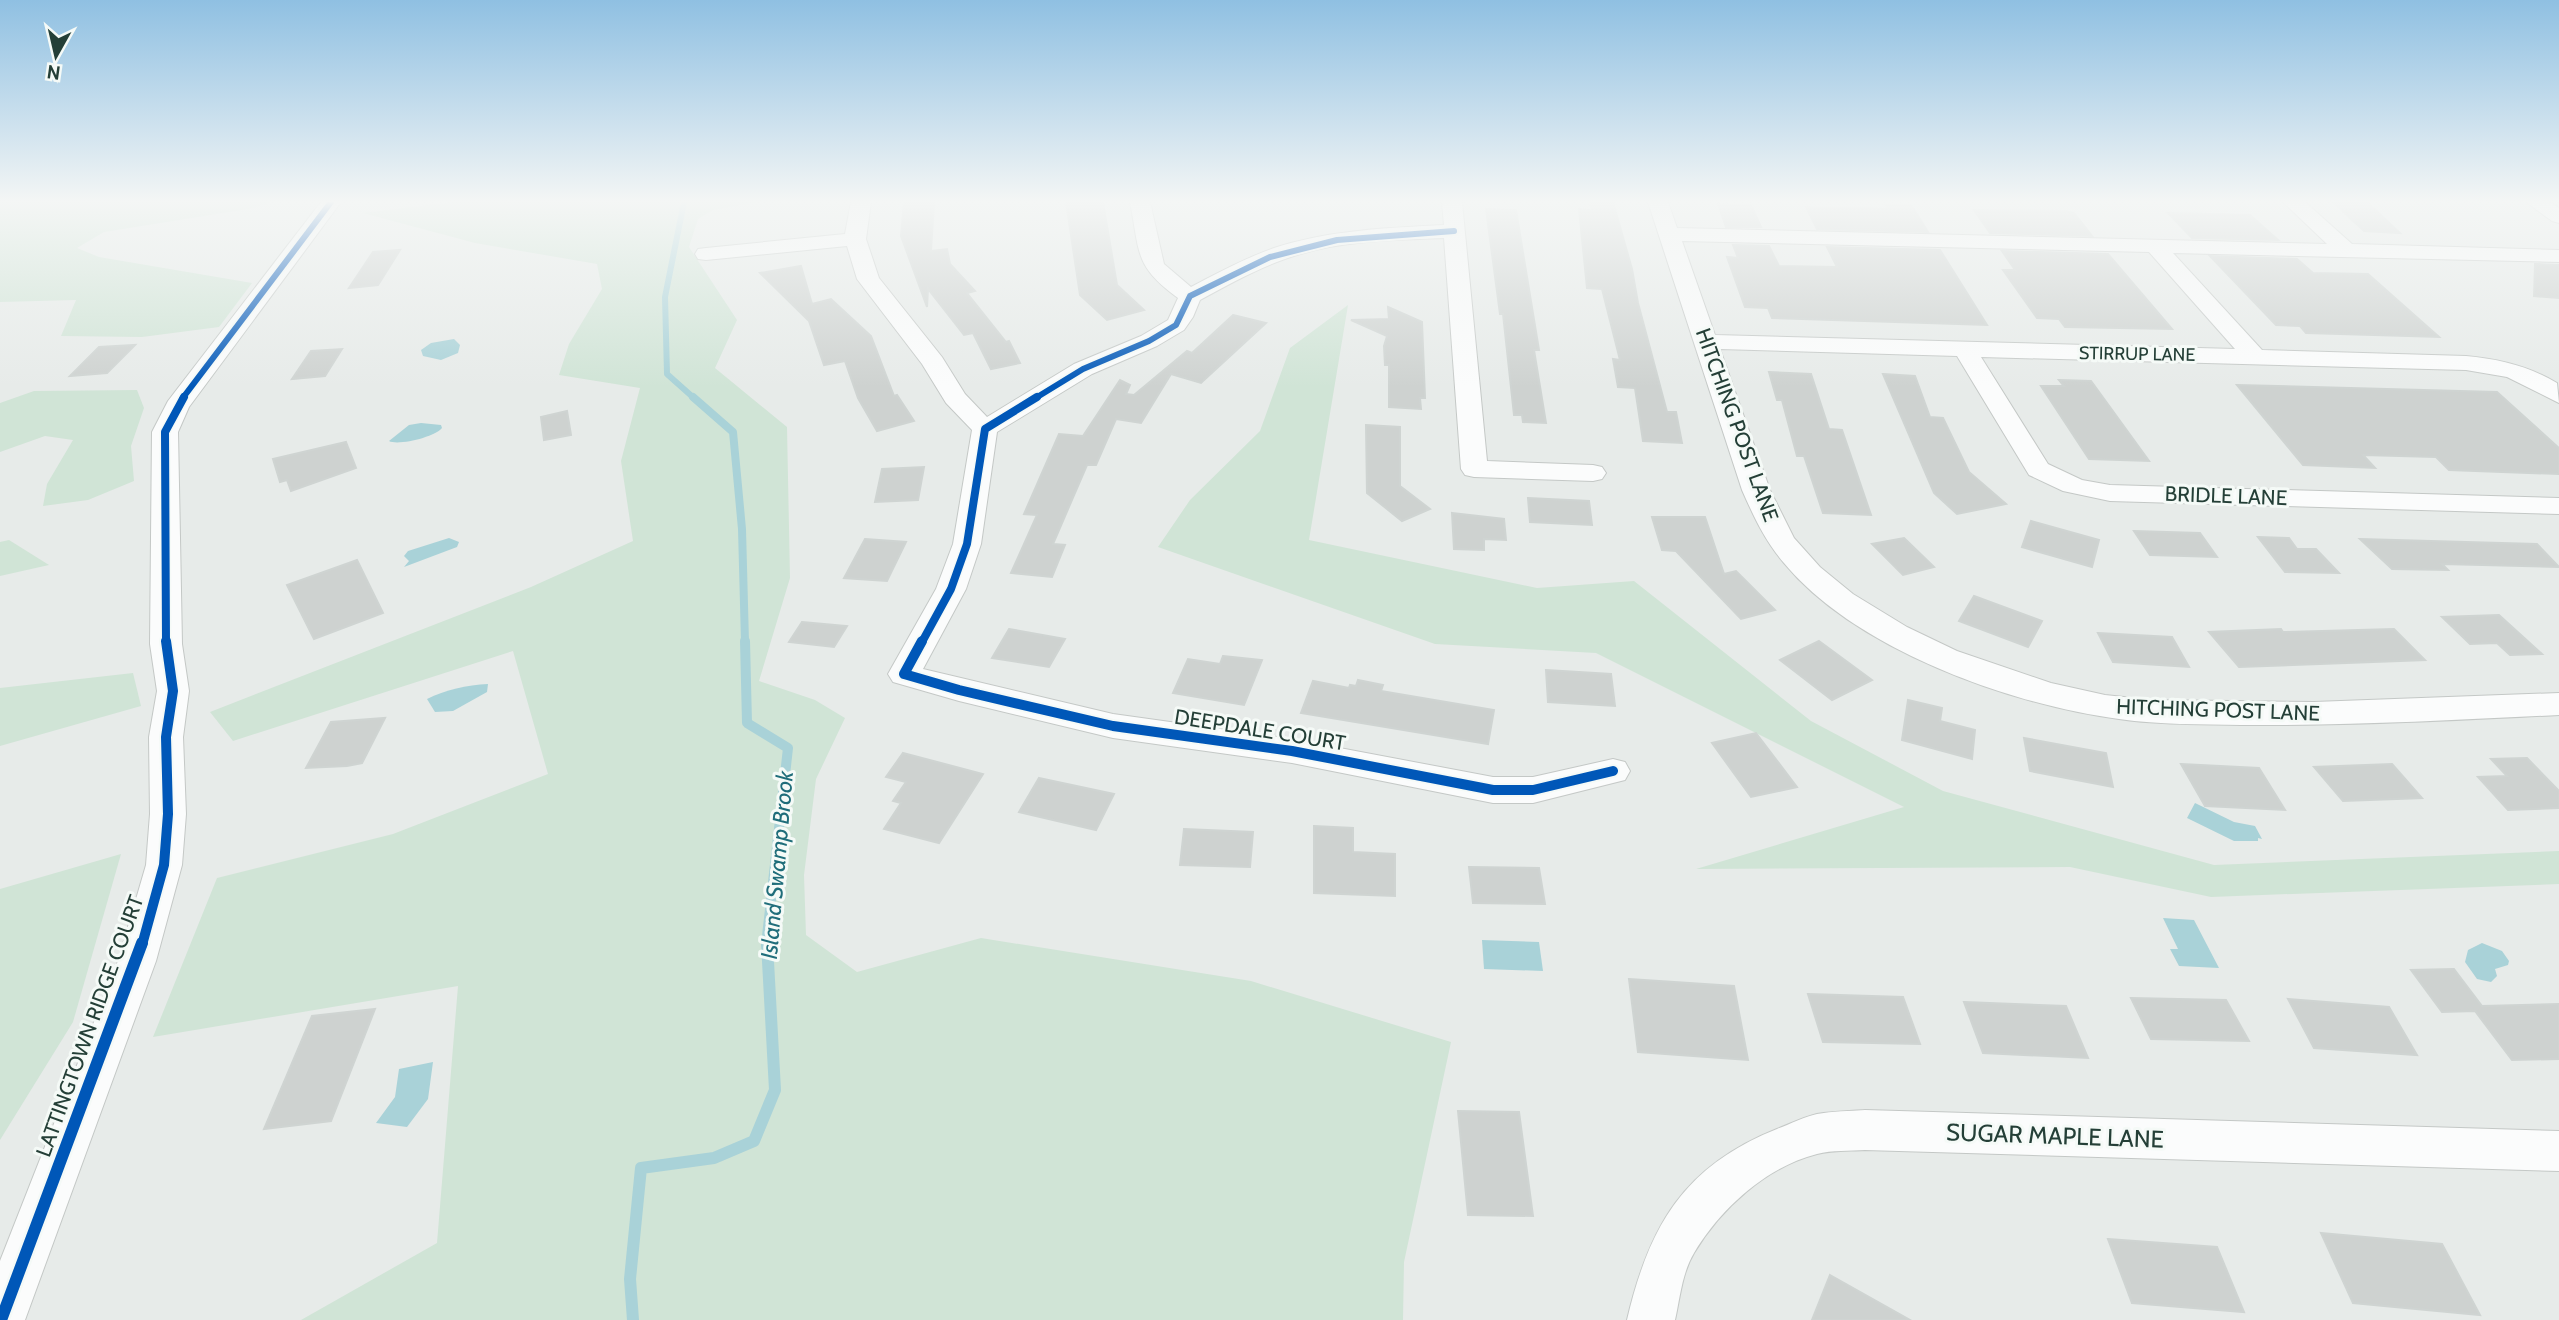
<svg xmlns="http://www.w3.org/2000/svg" width="2559" height="1320" viewBox="0 0 2559 1320" font-family="Cabin,sans-serif">
<rect width="100%" height="100%" fill="#e7ebe9"/>
<g fill="#d0e4d6">
<path d="M0,202H271L254,208L104,232L77,248L99,257L252,283L219,327L142,337L61,336L76,300L0,302Z"/>
<path d="M453,202H758L713,210L698,219L689,247L737,320L715,368L787,427L790,578L759,681L815,700L845,718L816,779L804,875L806,935L857,972L981,938L1251,981L1451,1042L1404,1262L1403,1320H301L437,1243L458,986L153,1037L217,878L393,834L548,774L513,651L233,741L210,712L531,587L633,541L621,461L640,388L559,375L569,344L602,289L597,264L475,243L363,213Z"/>
<path d="M1348,305L1309,540L1537,588L1634,581L1811,721L1943,791L2214,865L2559,851V884L2211,897L2070,867L1696,869L1904,807L1596,653L1435,644L1158,547L1190,500L1260,431L1290,348Z"/>
<path d="M137,390L144,408L131,446L134,481L88,500L43,506L47,484L73,440L45,436L0,452V403L34,391Z"/>
<path d="M9,540L49,565L0,576V542Z"/>
<path d="M133,673L141,706L0,746V688Z"/>
<path d="M121,854L73,1022L0,1140V889Z"/>
</g>
<g fill="#a9d2d8">
<path d="M454,339L460,345L458,353L441,360L423,356L421,350L431,343Z"/>
<path d="M421,423L441,425L442,428C435,437 398,446 389,441L409,425Z"/>
<path d="M449,538L459,542L457,547L404,567L409,561L404,556L408,551Z"/>
<path d="M488,684L487,692L453,711L435,712L427,699C445,690 467,685 488,684Z"/>
<path d="M2195,803L2234,822L2255,826L2262,839L2258,838V841H2234L2187,818Z"/>
<path d="M2163,918L2194,920L2219,968L2179,966L2170,949H2178Z"/>
<path d="M1482,940L1539,942L1543,971L1484,969Z"/>
<path d="M2482,943L2502,951L2509,961L2508,965L2495,969L2497,976L2491,982L2477,979L2465,962L2468,950Z"/>
<path d="M433,1062L428,1099L407,1127L376,1123L395,1097L399,1069Z"/>
</g>
<g fill="none" stroke-linecap="round" stroke-linejoin="round">
<path stroke="#a9d2d8" stroke-width="6" d="M684,202L665,297L667,374L695,399"/>
<path stroke="#a9d2d8" stroke-width="8" d="M693,397L733,432L742,529L745,642"/>
<path stroke="#a9d2d8" stroke-width="10" d="M745,641L747,723L788,748L766,945"/>
<path stroke="#a9d2d8" stroke-width="12" d="M633,1320L630,1279L641,1168L714,1158L754,1141L775,1090L767,943"/>
</g>
<g fill="#ced2d0" stroke="#cfd4d2" stroke-width="2">
<path d="M904,202H934L931,251L947,249L950,264L975,291L967,293L1006,342L1009,341L1020,363L991,369L973,333L964,335L928,289L927,307L901,236Z"/>
<path d="M1066,202H1103L1117,285L1144,310L1107,320L1080,295Z"/>
<path d="M1590,202H1613L1632,269L1638,303L1667,412H1676L1682,443L1643,441L1635,388L1618,387L1613,359L1620,360L1602,289L1587,288L1579,209L1592,210Z"/>
<path d="M2333,202H2367L2400,233L2364,231Z"/>
<path d="M1718,204L1751,205L1761,227H1726Z"/>
<path d="M1886,205L1912,206L1928,232L1817,229L1806,207L1888,209Z"/>
<path d="M1486,209L1516,210L1539,350H1534L1546,423L1523,422L1522,415H1514L1503,314H1500Z"/>
<path d="M1974,210L2064,211L2074,213L2092,236L1990,233Z"/>
<path d="M2168,213L2250,215L2278,240L2192,238Z"/>
<path d="M1733,245L1769,246L1779,266L1837,267L1827,247L1940,250L1987,325L1772,318L1768,308L1745,307L1727,257L1738,258Z"/>
<path d="M400,250L378,285L349,288L373,252Z"/>
<path d="M2002,251L2108,254L2172,329L2065,327L2059,319L2037,318L2003,270H2015Z"/>
<path d="M2210,256L2297,259L2313,273L2368,274L2439,337L2306,333L2300,326L2276,325Z"/>
<path d="M2535,264L2559,265V298L2534,296Z"/>
<path d="M801,266L812,304L831,299L871,336L894,396L897,395L914,421L877,431L858,398L845,361L824,365L809,321L760,273Z"/>
<path d="M1388,307L1422,322L1425,398H1420L1421,409L1389,407V365H1385L1384,346L1387,336L1351,320L1389,319Z"/>
<path d="M1233,315L1266,323L1201,383L1171,374L1141,423L1116,419L1096,465H1087L1053,544L1065,545L1052,577L1011,573L1037,515L1024,514L1059,434L1083,436L1120,380L1130,385L1126,394L1134,395L1187,351L1192,353Z"/>
<path d="M135,345L107,373L70,376L99,347Z"/>
<path d="M342,349L325,376L292,379L311,351Z"/>
<path d="M1769,372L1811,374L1829,429L1842,430L1871,515L1823,513L1804,456H1797L1782,400H1777Z"/>
<path d="M1883,374L1915,376L1930,417L1943,418L1969,472L2006,504L1957,514L1934,493Z"/>
<path d="M2059,380L2091,381L2149,461L2089,459L2041,386H2064Z"/>
<path d="M2237,385L2497,392L2559,448V474L2449,470L2436,457L2363,455L2375,468L2303,465Z"/>
<path d="M567,411L571,435L544,440L541,417Z"/>
<path d="M1366,425L1400,427V486L1430,509L1402,521L1367,493Z"/>
<path d="M346,442L356,468L291,491L287,480L280,482L273,459Z"/>
<path d="M924,467L918,500L875,502L882,469Z"/>
<path d="M1528,498L1589,501L1592,525L1530,522Z"/>
<path d="M1452,513L1504,519L1506,540L1484,539V550L1454,549Z"/>
<path d="M1652,517H1705L1724,574L1736,571L1775,610L1741,619L1676,551L1662,550Z"/>
<path d="M2031,521L2099,540L2092,567L2022,547Z"/>
<path d="M2134,531L2200,533L2217,557L2150,555Z"/>
<path d="M2258,537L2289,538L2297,549H2316L2339,573L2285,572Z"/>
<path d="M1904,538L1934,567L1903,575L1872,544Z"/>
<path d="M865,539L906,542L887,581L844,578Z"/>
<path d="M2360,539L2537,544L2559,567L2442,564L2448,570L2392,569Z"/>
<path d="M357,560L383,613L314,639L287,585Z"/>
<path d="M1974,596L2042,621L2028,647L1959,621Z"/>
<path d="M2499,615L2542,654L2510,655L2497,643L2470,644L2442,617Z"/>
<path d="M802,622L847,626L834,647L789,642Z"/>
<path d="M1009,629L1065,639L1049,667L992,658Z"/>
<path d="M2281,629L2283,632L2394,629L2425,660L2239,667L2209,632Z"/>
<path d="M2098,633L2172,637L2189,667L2113,662Z"/>
<path d="M1819,641L1872,680L1832,700L1780,660Z"/>
<path d="M1223,656L1262,660L1244,705L1173,693L1188,659L1220,664Z"/>
<path d="M1546,670L1611,674L1615,706L1548,702Z"/>
<path d="M1358,680L1383,685L1381,691L1494,710L1488,744L1301,713L1313,681L1349,688L1350,685L1356,686Z"/>
<path d="M1908,700L1942,708L1940,721L1975,730L1972,759L1902,740Z"/>
<path d="M385,718L362,763L347,766L306,768L331,722Z"/>
<path d="M1756,733L1797,787L1751,797L1712,743Z"/>
<path d="M2024,738L2106,753L2113,787L2030,771Z"/>
<path d="M903,753L983,774L939,843L884,829L901,803L893,801L906,782L886,777Z"/>
<path d="M2527,758L2559,791V808L2508,810L2478,777L2507,776L2491,759Z"/>
<path d="M2181,764L2259,768L2285,810L2205,806Z"/>
<path d="M2392,764L2422,798L2343,801L2314,767Z"/>
<path d="M1039,778L1114,794L1096,830L1019,812Z"/>
<path d="M1314,826L1353,828V852L1395,854V896L1314,893Z"/>
<path d="M1184,829L1253,832L1250,867L1180,865Z"/>
<path d="M1469,867L1539,868L1545,904L1473,903Z"/>
<path d="M2454,969L2482,1006L2559,1004V1059L2512,1060L2475,1011L2442,1012L2411,970Z"/>
<path d="M1629,979L1734,986L1748,1060L1638,1052Z"/>
<path d="M1808,994L1903,997L1920,1044L1823,1042Z"/>
<path d="M2131,998L2226,1000L2249,1041L2151,1039Z"/>
<path d="M2288,999L2389,1007L2417,1055L2314,1048Z"/>
<path d="M1964,1002L2066,1006L2088,1058L1983,1053Z"/>
<path d="M375,1009L331,1121L264,1129L312,1016Z"/>
<path d="M1458,1111L1519,1112L1533,1216L1468,1215Z"/>
<path d="M2321,1233L2442,1244L2480,1315L2353,1303Z"/>
<path d="M2108,1239L2217,1247L2244,1312L2132,1303Z"/>
<path d="M1830,1275L1910,1320H1812Z"/>
</g>
<g fill="none" stroke-linecap="round" stroke-linejoin="round">
<g stroke="#c4c8c6" stroke-width="2">
<g id="minor">
<path d="M321,202H341L189,407L178,432L182,644L189,691L183,737L186,814L182,865L156,961L25,1320H0V1261L118,961L146,865L150,814L149,737L157,691L150,644L152,432L168,401Z"/>
<path d="M851,202H871L866,239L879,278L942,357L965,394L987,417L1074,364L1141,336L1168,320L1178,298C1134,266 1140,253 1130,202H1150L1164,264L1191,287C1218,273 1245,258 1274,248C1329,230 1387,228 1444,225L1442,202H1462L1487,461L1593,465L1602,467L1606,473L1602,479L1593,481L1474,477L1465,475L1461,469L1444,238C1398,240 1349,240 1304,253C1267,263 1233,282 1200,300L1193,317L1184,330L1157,346L1092,374L997,432L981,544L966,589L923,669L1113,714L1292,739L1493,777H1533L1613,759L1625,762L1630,771L1625,780L1533,803H1493L1292,763L1113,738L959,701L893,682L888,674L936,589L953,544L972,430L946,403L922,364L857,279L847,246L706,260L698,259L695,254L698,249L706,248L845,234Z"/>
<path d="M1648,202H1668L1677,228L2327,244L2283,202H2305L2352,244L2559,250V262L2173,253L2262,350L2466,356C2499,359 2529,366 2557,383L2559,403L2507,377L2466,370L1981,357L2048,464L2082,480L2110,485L2559,498V514L2110,501L2063,491L2029,475L1957,356L1720,349L1770,490L1794,538L1820,567L1853,594L1907,627L1957,651L2051,683L2105,695L2152,700L2314,702L2559,693V715C2453,720 2347,726 2241,725C2200,724 2160,725 2119,719C2011,705 1855,649 1784,563C1765,541 1754,517 1742,490ZM1682,241L2149,252L2235,349L1715,335Z"/>
<path d="M2526,202H2550L2559,208V223L2552,221Z"/>
<path d="M1865,1110L2559,1131V1171L1865,1150C1850,1151 1832,1150 1817,1154C1766,1167 1720,1209 1694,1253C1682,1273 1680,1298 1675,1320H1627C1649,1226 1684,1166 1777,1129C1790,1124 1804,1117 1817,1114C1833,1111 1849,1111 1865,1110Z"/>
</g>
</g>
<use href="#minor" fill="#fbfcfc" fill-rule="evenodd"/>
<g stroke="#f5faf7" stroke-width="10">
<g id="cycleway-far3">
<path d="M182,399L331,202"/>
<path d="M1034,399L1083,369L1149,341L1176,325L1190,296L1270,257L1337,240L1454,231"/>
</g>
</g>
<g stroke="#f5faf7" stroke-width="11">
<g id="cycleway-far2">
<path d="M166,642L165,432L184,397"/>
<path d="M922,642L951,589L967,544L985,429L1037,397"/>
</g>
</g>
<g stroke="#f5faf7" stroke-width="14">
<g id="cycleway-far1">
<path d="M922,641L904,674L959,690L1113,726L1292,751L1493,790H1533L1613,771"/>
<path d="M142,945L164,865L168,814L166,737L173,691L166,641"/>
</g>
</g>
<g stroke="#f5faf7" stroke-width="17">
<path id="cycleway" d="M1,1320L142,943"/>
</g>
<use href="#cycleway-far3" stroke="#0057b8" stroke-width="6"/>
<use href="#cycleway-far2" stroke="#0057b8" stroke-width="8"/>
<use href="#cycleway-far1" stroke="#0057b8" stroke-width="10"/>
<use href="#cycleway" stroke="#0057b8" stroke-width="12"/>
</g>
<linearGradient id="sky" x2="0" y2="1"><stop stop-color="#8fc0e2"/><stop offset="0.52" stop-color="#f4f6f5"/><stop offset="1" stop-color="#f4f6f5" stop-opacity="0"/></linearGradient>
<rect width="2559" height="387" fill="url(#sky)"/>
<g text-anchor="middle" stroke-width="6" stroke-linejoin="round" paint-order="stroke">
<g font-size="18" fill="#243f37" stroke="#f5faf7">
<text transform="translate(2137 354) rotate(1)" y="6">STIRRUP LANE</text>
</g>
<g font-size="21" fill="#243f37" stroke="#f5faf7">
<text transform="translate(1737 425) rotate(70)" y="7">HITCHING POST LANE</text>
<text transform="translate(2226 496) rotate(2)" y="7">BRIDLE LANE</text>
<text transform="translate(2218 710) rotate(2)" y="7">HITCHING POST LANE</text>
<text transform="translate(1260 730) rotate(9)" y="7">DEEPDALE COURT</text>
<text transform="translate(90 1026) rotate(-70)" y="7">LATTINGTOWN RIDGE COURT</text>
</g>
<g font-size="23" font-style="italic" fill="#1f6d7a" stroke="#f5faf7">
<text transform="translate(777 865) rotate(-85)" y="8">Island Swamp Brook</text>
</g>
<g font-size="24" fill="#243f37" stroke="#f5faf7">
<text transform="translate(2055 1136) rotate(2)" y="8">SUGAR MAPLE LANE</text>
</g>
</g>
<g transform="translate(56 56) rotate(188)" stroke="#f5faf7" stroke-width="5" paint-order="stroke">
<path d="M0-5L12 26L0 18L-12 26Z" fill="#243f37"/>
<text y="-10" font-size="19" font-weight="bold" text-anchor="middle" fill="#243f37">N</text>
</g>
</svg>
